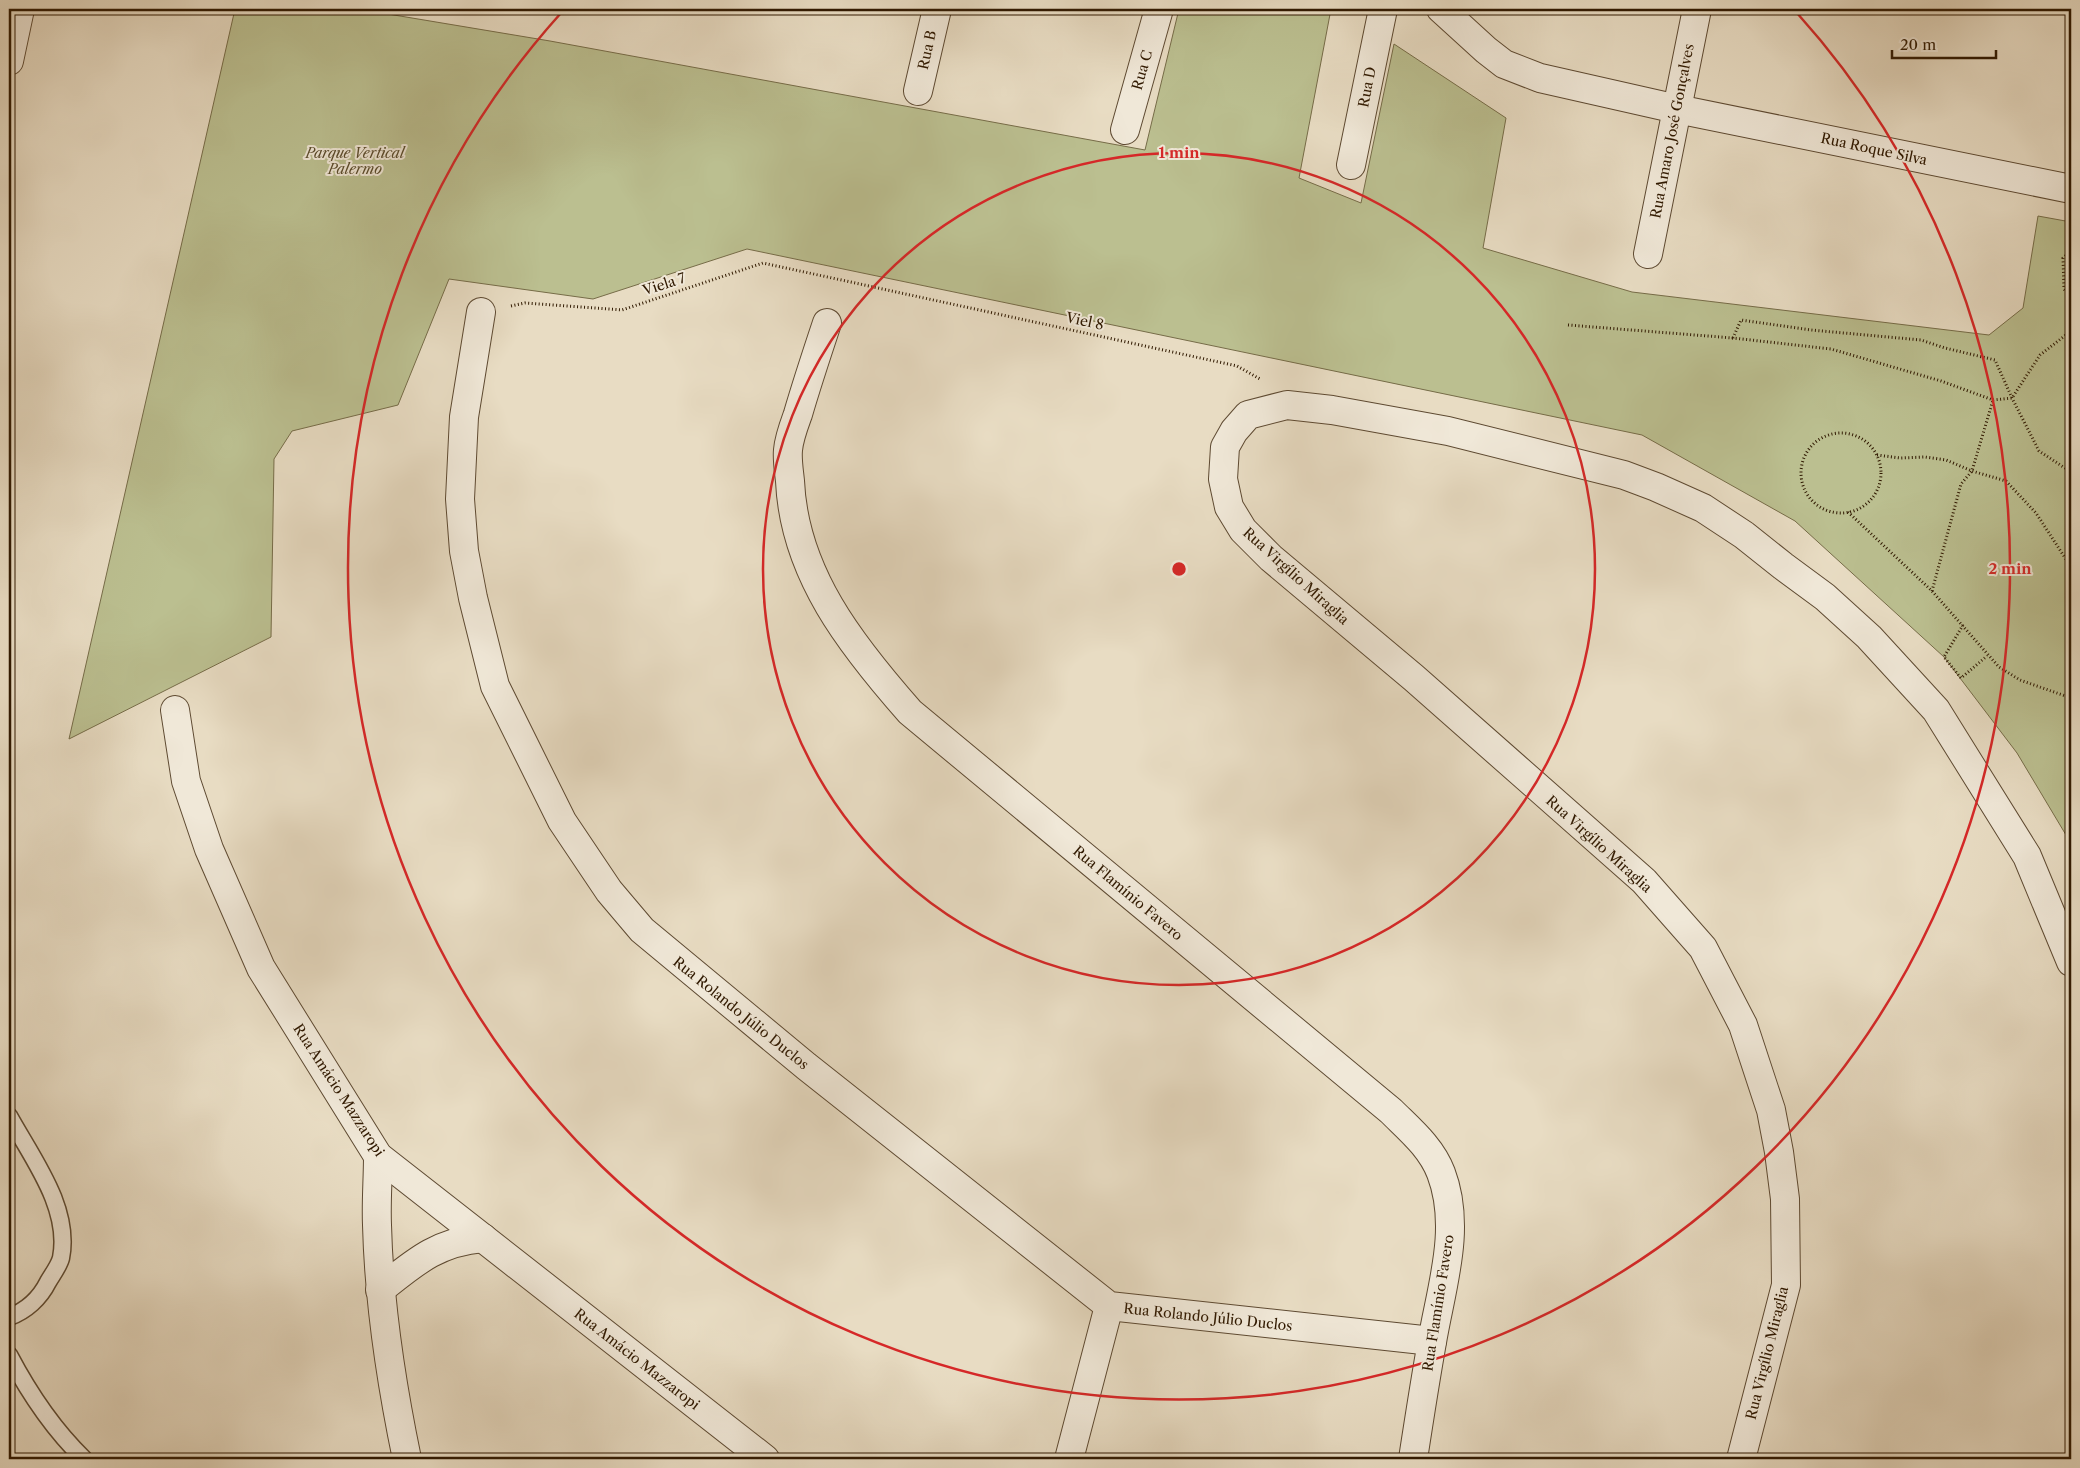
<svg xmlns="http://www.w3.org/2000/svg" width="2080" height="1468" viewBox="0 0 2080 1468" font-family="'Libre Caslon Text',serif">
<rect width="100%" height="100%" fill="#e8dcc3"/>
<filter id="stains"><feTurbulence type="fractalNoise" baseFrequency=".004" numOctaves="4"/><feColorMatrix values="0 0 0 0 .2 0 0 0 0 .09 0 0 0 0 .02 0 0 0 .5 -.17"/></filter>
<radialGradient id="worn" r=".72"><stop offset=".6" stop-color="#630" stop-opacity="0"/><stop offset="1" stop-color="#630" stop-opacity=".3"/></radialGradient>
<path fill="#bbbf90" stroke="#766c48" d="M235,9H358L550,41L1145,150L1179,9H1331L1299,178L1361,203L1394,44L1506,118L1483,248L1632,292L1989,335L2023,308L2038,216L2071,222V848L2066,835L2017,753L1944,657L1795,521L1642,435L747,249L593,299L449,279L398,405L292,431L274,459L271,637L69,739Z"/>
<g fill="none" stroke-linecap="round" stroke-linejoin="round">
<g stroke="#5e4a32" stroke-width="19">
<g id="service">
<path d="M9,1116C32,1158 71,1208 61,1258C59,1266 52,1275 48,1282C40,1298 26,1311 9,1317"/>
<path d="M9,1355C29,1393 53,1429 84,1459"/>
</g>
</g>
<g stroke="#5e4a32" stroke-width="30">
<g id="minor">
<path d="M1441,9L1486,50L1504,64L1540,78L1677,109L2071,189"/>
<path d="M9,61L20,9"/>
<path d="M918,91L937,9"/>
<path d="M1125,130L1159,9"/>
<path d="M1351,165L1383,9"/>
<path d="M1648,254L1697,9"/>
<path d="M481,312L464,417L460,499L464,551L473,598L495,686L562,821L609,891L642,930L806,1066L1109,1306L1432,1341"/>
<path d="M827,323C817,353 807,383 798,414C794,425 789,438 788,450C787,460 789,471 790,481C794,573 851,645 910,712L1391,1111C1410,1130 1431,1147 1441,1173C1462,1228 1441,1288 1432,1342C1425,1381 1419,1420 1413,1459"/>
<path d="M175,710L186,781L209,849L261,968L378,1156L765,1459"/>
<path d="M378,1156C378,1179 376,1202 377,1225C379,1304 391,1382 407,1459"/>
<path d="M380,1290C415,1262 437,1242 483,1238"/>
<path d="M1069,1459L1109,1306"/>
<path d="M1741,1459L1786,1285L1785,1199L1779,1152L1771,1110L1743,1025L1703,948L1644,881L1414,678L1271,558L1243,530L1229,507L1223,479L1225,447L1234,431L1248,415L1287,405L1332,410L1448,431L1624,475L1656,487L1703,508L1744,535L1783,566L1825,597L1869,637L1936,710L2027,856L2071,962"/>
</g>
</g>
<g stroke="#301901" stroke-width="3" stroke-dasharray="1 2.5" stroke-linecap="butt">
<path d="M2071,251L2063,258L2064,289L2071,298"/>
<path d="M511,306L525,303L622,310L763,263L1237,366L1260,379"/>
<path d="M1568,325L1733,338"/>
<path d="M2071,331L2040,355L2012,398L1993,400L1941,381L1831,349L1733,338L1741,320L1811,330L1921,340L1945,348L1995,360L2012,398L2039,451L2071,472"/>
<circle cx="1841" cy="473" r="40"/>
<path d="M1877,455L1900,458L1925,457L1946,460L1972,471L2006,481L2036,513L2071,567"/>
<path d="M1848,512L1932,591L1999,667L2020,680L2071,698"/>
<path d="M1932,591L1961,484L1972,471L1993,400"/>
<path d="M1963,625L1944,657L1961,678L1987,656"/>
</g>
<use href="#service" stroke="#f0e8d8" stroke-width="16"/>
<use href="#minor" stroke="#f0e8d8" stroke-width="28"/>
</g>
<g fill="none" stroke="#d62828" stroke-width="2.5">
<circle cx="1179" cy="569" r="416"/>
<path d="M1797 13A831 831 0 1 1 561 13"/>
</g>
<g text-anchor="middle" stroke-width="4" stroke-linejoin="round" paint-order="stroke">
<g font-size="14" fill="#301901" stroke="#f0e8d8">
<text transform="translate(927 50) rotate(-77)" y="5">Rua B</text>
<text transform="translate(1142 70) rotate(-74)" y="5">Rua C</text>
<text transform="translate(1367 87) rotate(-79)" y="5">Rua D</text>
<text transform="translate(1672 131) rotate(-79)" y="5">Rua Amaro José Gonçalves</text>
<text transform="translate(1874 149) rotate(12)" y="5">Rua Roque Silva</text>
<text transform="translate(664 284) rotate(-18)" y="5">Viela 7</text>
<text transform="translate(1085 321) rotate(12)" y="5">Viel 8</text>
<text transform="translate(1296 576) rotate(42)" y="5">Rua Virgílio Miraglia</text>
<text transform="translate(1599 844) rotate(42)" y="5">Rua Virgílio Miraglia</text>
<text transform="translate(1128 893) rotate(40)" y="5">Rua Flamínio Favero</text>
<text transform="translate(741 1013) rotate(39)" y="5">Rua Rolando Júlio Duclos</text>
<text transform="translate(339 1090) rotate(57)" y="5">Rua Amácio Mazzaropi</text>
<text transform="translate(1438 1303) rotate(-81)" y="5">Rua Flamínio Favero</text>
<text transform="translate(1208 1317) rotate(6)" y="5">Rua Rolando Júlio Duclos</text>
<text transform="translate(1767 1353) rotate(-76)" y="5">Rua Virgílio Miraglia</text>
<text transform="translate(637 1359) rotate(38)" y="5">Rua Amácio Mazzaropi</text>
</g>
<g font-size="14" font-style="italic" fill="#5a4b2c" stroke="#f0e8d8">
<text x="355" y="158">Parque Vertical<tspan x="355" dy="16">Palermo</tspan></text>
</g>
</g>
<circle cx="1179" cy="569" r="8" fill="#d62828" stroke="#f0e8d8" stroke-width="2.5"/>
<g font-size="15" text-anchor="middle" font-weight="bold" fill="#d62828" stroke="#f0e8d8" stroke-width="4" stroke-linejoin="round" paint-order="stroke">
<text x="1179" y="158">1 min</text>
<text x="2010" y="574">2 min</text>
</g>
<rect width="2080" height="1468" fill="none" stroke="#e8dcc3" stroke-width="30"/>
<rect x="10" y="10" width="2060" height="1448" fill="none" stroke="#301901" stroke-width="2.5"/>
<rect x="15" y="15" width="2050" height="1438" fill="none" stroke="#301901"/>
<path d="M1892 50v8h104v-8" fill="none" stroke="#301901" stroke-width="2.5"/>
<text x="1900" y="50" font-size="15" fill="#301901" stroke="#f0e8d8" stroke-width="4" paint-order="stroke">20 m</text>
<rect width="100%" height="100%" filter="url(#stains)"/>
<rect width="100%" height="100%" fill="url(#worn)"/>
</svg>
